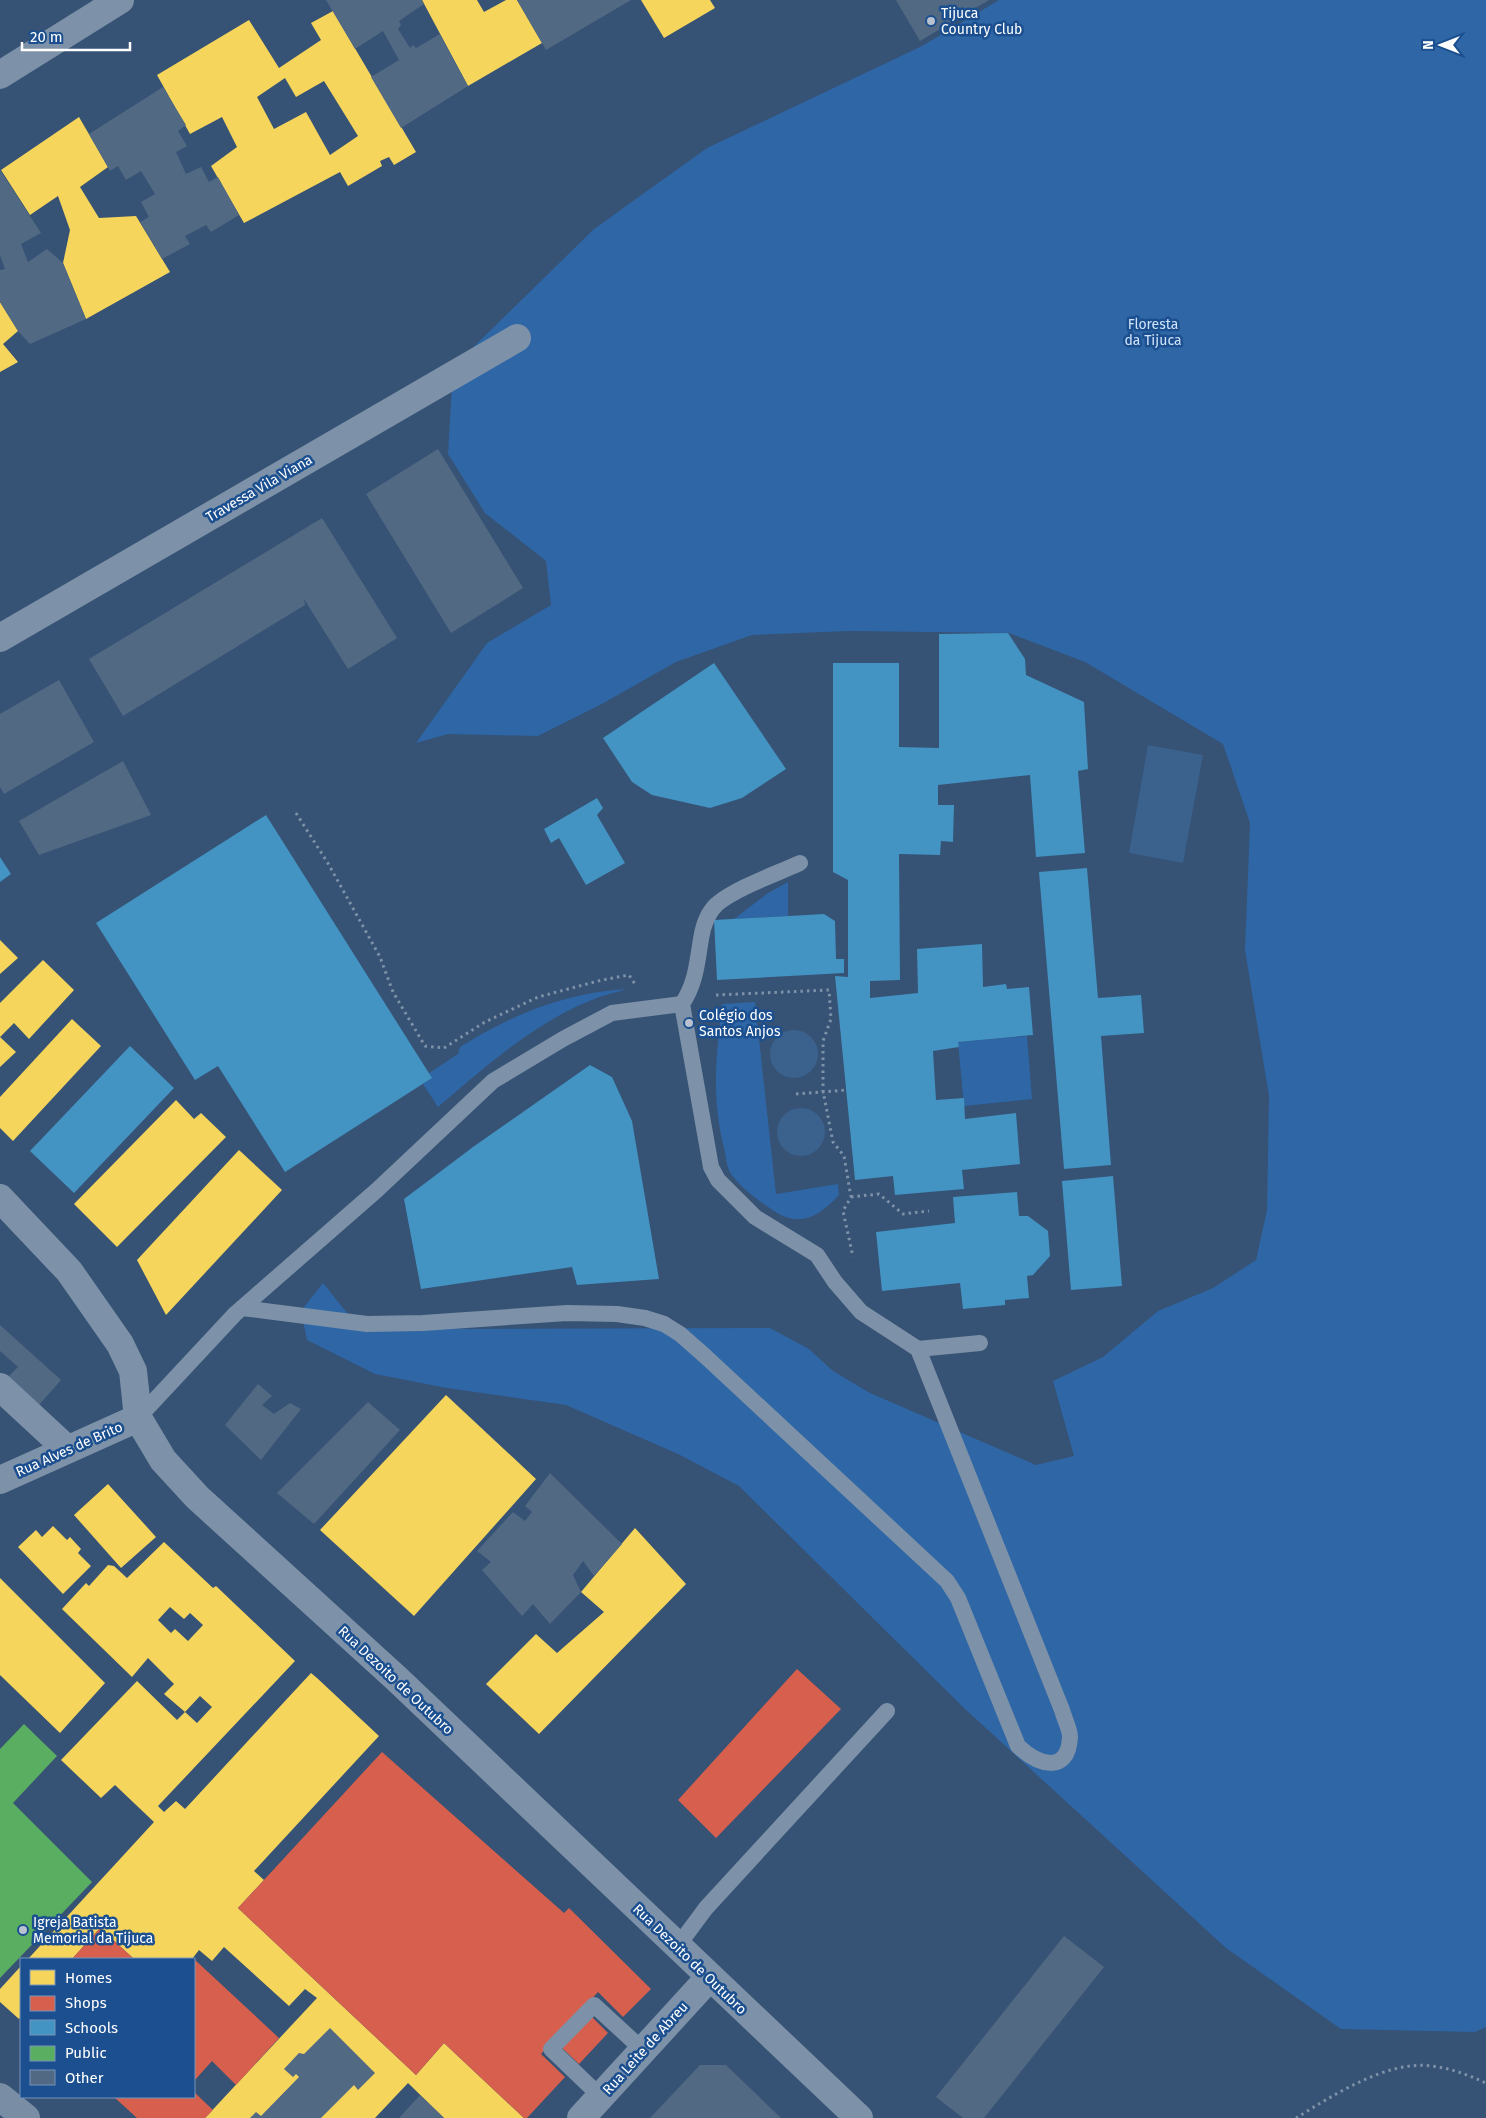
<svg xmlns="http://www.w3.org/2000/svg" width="1486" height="2118" viewBox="0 0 1486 2118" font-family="'Fira Sans',sans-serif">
<rect width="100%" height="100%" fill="#365274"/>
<g fill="#2f66a5">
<path d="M999,0H1486V2027L1475,2032L1341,2029L1226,1948L965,1709L739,1486L678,1454L566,1405L447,1388L375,1374L307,1340L301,1311L323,1283L360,1329L770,1328L809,1349L833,1371L870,1393L1036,1465L1074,1456L1053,1381L1103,1357L1158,1311L1213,1288L1256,1260L1267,1210L1269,1096L1245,950L1250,823L1223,744L1085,662L1009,633L850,631L752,635L676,662L600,705L538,736L448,734L416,743L487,643L551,605L546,561L485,513L448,454L453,367L594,229L707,148L922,46Z"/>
<path d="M788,882V916L734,919L768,893Z"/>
<path d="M627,989C614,993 600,996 587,1002C532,1025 484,1068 438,1107L423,1084L431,1078L429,1073L458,1054L460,1047C513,1014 564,993 627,989Z"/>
<path d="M755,1002L776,1194L838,1184L839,1195C820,1215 801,1229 774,1211C759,1201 742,1189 731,1174C727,1168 726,1158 725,1152C711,1098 716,1058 722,1004Z"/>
<path d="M1027,1036L1032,1099L964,1106L958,1042Z"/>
</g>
<g fill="#3b618d">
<path d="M1148,745L1203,755L1183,863L1129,853Z"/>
<circle cx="794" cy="1054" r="24"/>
<circle cx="801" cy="1132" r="24"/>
</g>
<g fill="#f6d55c" fill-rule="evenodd">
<path d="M422,0H477L484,12L506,0H517L542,43L468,86Z"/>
<path d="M641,0H710L715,8L664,38Z"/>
<path d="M333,11L416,152L394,165L389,157L380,161L382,166L348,186L340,172L244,223L211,166L237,147L222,117L190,134L157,75L249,20L279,68L321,40L311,23ZM285,78L296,97L324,81L358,136L330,155L306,112L274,129L257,97Z"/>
<path d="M79,117L108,167L80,187L99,218L136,216L170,272L86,319L63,263L70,230L58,196L30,215L1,170Z"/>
<path d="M0,302L18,331L3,344L18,362L0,372Z"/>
<path d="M0,940L18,958L0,974Z"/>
<path d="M43,960L74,990L29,1039L14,1023L0,1037L16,1052L0,1067V1003Z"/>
<path d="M72,1019L101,1046L13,1141L0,1128V1097Z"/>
<path d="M176,1100L194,1119L201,1113L226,1137L117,1247L74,1204Z"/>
<path d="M239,1150L282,1190L166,1315L137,1260Z"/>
<path d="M446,1395L536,1479L414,1616L320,1530Z"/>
<path d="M108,1484L156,1537L121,1568L74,1515Z"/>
<path d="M53,1526L67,1540L70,1537L81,1549L78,1553L91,1566L63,1594L18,1547L36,1530L42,1537Z"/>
<path d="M635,1528L686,1584L539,1734L486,1684L536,1634L557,1653L604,1612L581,1592Z"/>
<path d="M164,1542L213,1588L216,1586L295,1661L158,1806L164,1812L176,1801L185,1809L311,1673L317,1678L379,1736L254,1871L264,1880L238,1908L416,2075L444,2043L524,2118H444L408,2083L375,2118H205L317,1998L305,1989L289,2006L224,1947L212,1961L199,1950L192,1959H134L100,1928L72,1959H28L154,1822L115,1785L101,1798L61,1760L137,1681L177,1720L185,1712L164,1694L174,1684L148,1658L132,1677L62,1609L86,1583L89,1586L108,1565L114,1566L127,1578ZM170,1607L184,1619L190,1613L203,1625L188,1641L175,1629L171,1633L158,1620ZM200,1696L212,1707L197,1723L185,1712Z"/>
<path d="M0,1578L105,1683L60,1733L0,1675Z"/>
<path d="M394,1801L510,1910L413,2014L297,1905Z"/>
<path d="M21,1966V2016L19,2019L0,2002V1989Z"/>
</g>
<g fill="#d6604d">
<path d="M797,1669L841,1709L716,1838L678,1800Z"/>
<path d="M382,1752L564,1913L569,1908L651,1989L623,2017L598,1992L541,2054L565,2077L527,2118H524L444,2043L416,2075L238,1908Z"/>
<path d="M100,1928L134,1959H72Z"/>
<path d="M194,1959L279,2038L236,2085L212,2061L194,2081Z"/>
<path d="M591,2016L608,2033L579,2064L561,2047Z"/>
<path d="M194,2092L213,2110L205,2118H137L114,2097H194Z"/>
</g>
<g fill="#4393c3">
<path d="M1008,633L1025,659L1026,675L1084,702L1088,769L1078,771L1085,853L1036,857L1030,775L938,785V805H954L953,842L941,841L940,855L899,854L900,980L870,981V998L918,993L917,949L982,944L983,987L1006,984L1007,989L1029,987L1033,1035L958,1042L959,1047L933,1051L936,1100L964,1098L965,1119L1016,1113L1020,1164L962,1170L964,1189L895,1195L893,1176L855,1180L835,976L848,977V880L833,872V663H899V747L939,748V634Z"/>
<path d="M714,663L786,769L742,798L710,808L652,795L632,782L603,738Z"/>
<path d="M597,798L603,808L597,815L625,863L586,885L559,838L551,843L544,829Z"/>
<path d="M266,815L432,1078L285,1172L218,1066L195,1080L96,923Z"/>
<path d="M0,857L11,874L0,882Z"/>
<path d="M1087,868L1098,998L1141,995L1144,1033L1101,1036L1111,1165L1064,1169L1039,872Z"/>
<path d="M824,914L835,921L836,959H844V973L717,980L714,920Z"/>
<path d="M130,1046L174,1088L74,1193L30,1151Z"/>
<path d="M590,1065L612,1077L632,1121L659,1279L577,1285L572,1267L421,1289L404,1199L473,1147Z"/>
<path d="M1113,1176L1122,1286L1071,1290L1062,1181Z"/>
<path d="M1017,1192L1019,1216H1028L1048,1231L1050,1256L1033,1275L1027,1276L1029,1298L1005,1300V1305L963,1309L960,1283L882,1291L876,1232L955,1223L953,1197Z"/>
</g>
<path fill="#5aae61" d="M24,1724L57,1756L13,1803L92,1882L0,1978V1749Z"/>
<g fill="#526984">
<path d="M326,0H422L424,4L399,21L401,25L398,29L410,48L413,45L416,48L440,34L468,86L401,128L371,77L399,60L383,31L355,49Z"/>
<path d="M517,0H631L546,50Z"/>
<path d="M896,0H989L920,41Z"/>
<path d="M163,87L186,125L178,131L187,146L176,152L186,174L201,167L209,182L218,177L239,215L211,232L206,225L185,236L190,244L162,259L140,222L149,217L141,202L155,194L141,171L126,180L118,166L110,171L89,134Z"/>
<path d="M0,170L41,233L21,244L28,262L47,249L63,263L86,319L30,344L18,331L0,302V270L5,269L0,255Z"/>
<path d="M438,449L523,588L451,633L366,494Z"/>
<path d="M322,518L397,638L348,669L304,599L305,605L123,716L89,659Z"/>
<path d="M59,680L94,742L4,794L0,787V714Z"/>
<path d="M123,761L151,815L39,855L19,821Z"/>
<path d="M0,1325L61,1380L39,1405L8,1377L18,1367L0,1351Z"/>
<path d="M258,1384L272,1396L262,1405L274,1414L290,1403L301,1409L261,1460L225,1425Z"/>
<path d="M368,1402L400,1430L314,1524L277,1493Z"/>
<path d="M550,1473L622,1544L594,1576L583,1561L573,1575L581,1592L550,1624L533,1604L522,1616L482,1570L491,1562L477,1551L513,1512L525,1521L532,1512L525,1506Z"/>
<path d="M1064,1936L1104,1967L984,2118H963L936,2097Z"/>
<path d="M330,2028L375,2073L358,2090L354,2085L321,2118H250L256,2112L261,2116L299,2077L296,2074L293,2077L284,2069L299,2053L304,2054Z"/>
<path d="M700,2065H726L781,2118H650Z"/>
<path d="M420,2095L444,2118H399Z"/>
</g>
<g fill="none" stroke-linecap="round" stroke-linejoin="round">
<g stroke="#7d92a8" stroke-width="3" stroke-dasharray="2.5 4" stroke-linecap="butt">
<path d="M296,813L329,865L380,957L393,992L425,1046L444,1048L485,1022L538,997L602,980L629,975L635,984"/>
<path d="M716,995L829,990L831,1019L823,1041V1091L833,1142L844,1156L851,1197L843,1211L853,1257"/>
<path d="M796,1094L846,1090"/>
<path d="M851,1197L879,1194L903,1214L929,1211"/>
<path d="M1296,2118C1332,2096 1387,2060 1431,2066C1451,2068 1468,2075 1486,2083"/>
</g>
<g stroke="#7d92a8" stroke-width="16">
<path d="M242,1308L367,1324L423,1323L567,1313L617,1314L645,1318L664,1324L680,1334L705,1356L947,1581L958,1598L1018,1746C1037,1764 1068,1776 1070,1737C1070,1729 1064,1718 1062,1710L918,1349L861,1312L835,1282L817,1255L755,1217L718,1180L711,1167L682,1004C696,983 697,963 701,939C703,926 707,913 717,904C736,888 776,874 800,863"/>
<path d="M918,1349L980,1343"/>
<path d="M138,1418L235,1314L377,1190L493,1081L563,1039L612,1013L682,1004"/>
<path d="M677,1947L706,1908L887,1711"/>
<path d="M601,2097L551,2049L594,2005L644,2051"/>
</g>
<g stroke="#7d92a8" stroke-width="28">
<path d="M0,75L120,0"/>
<path d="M0,638L517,338"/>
<path d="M0,1198L69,1271L120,1344L133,1371L138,1418L163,1460L197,1497L397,1679L859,2118"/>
<path d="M0,1387L67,1449"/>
<path d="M0,1480L138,1418"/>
<path d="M581,2118L709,1978"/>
</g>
<path stroke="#798da4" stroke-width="28" d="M0,2097L26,2118"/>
</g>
<g fill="#b9c2ce" stroke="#1b4f8f" stroke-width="2">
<circle cx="931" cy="21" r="5"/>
<circle cx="689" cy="1023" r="5"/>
<circle cx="23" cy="1930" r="5"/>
</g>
<g text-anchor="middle" stroke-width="5" stroke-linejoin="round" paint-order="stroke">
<g font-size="14" fill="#fff" stroke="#1b4f8f" text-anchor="start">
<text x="941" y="18">Tijuca<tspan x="941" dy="16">Country Club</tspan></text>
<text x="699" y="1020">Colégio dos<tspan x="699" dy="16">Santos Anjos</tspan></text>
<text x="33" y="1927">Igreja Batista<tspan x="33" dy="16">Memorial da Tijuca</tspan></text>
</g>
<g font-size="14" fill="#cfe3fa" stroke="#1b4f8f">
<text x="1153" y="329">Floresta<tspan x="1153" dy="16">da Tijuca</tspan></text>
</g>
<g font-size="14" fill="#fff" stroke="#1b4f8f">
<text transform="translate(259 488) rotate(-30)" y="5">Travessa Vila Viana</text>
<text transform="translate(69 1449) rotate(-24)" y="5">Rua Alves de Brito</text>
<text transform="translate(396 1680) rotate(43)" y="5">Rua Dezoito de Outubro</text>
<text transform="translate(690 1959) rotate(44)" y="5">Rua Dezoito de Outubro</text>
<text transform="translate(645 2048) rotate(-48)" y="5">Rua Leite de Abreu</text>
</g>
</g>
<rect x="20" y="1958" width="175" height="140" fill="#1b4f8f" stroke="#7695bc"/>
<rect x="30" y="1970" width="25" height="15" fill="#f6d55c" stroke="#7695bc"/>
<text x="65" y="1983" font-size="15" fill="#ffffff">Homes</text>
<rect x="30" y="1996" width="25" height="15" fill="#d6604d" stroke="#7695bc"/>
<text x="65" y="2008" font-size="15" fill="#ffffff">Shops</text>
<rect x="30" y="2020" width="25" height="15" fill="#4393c3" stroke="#7695bc"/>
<text x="65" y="2033" font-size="15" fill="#ffffff">Schools</text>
<rect x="30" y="2046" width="25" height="15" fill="#5aae61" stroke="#7695bc"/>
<text x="65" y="2058" font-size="15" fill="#ffffff">Public</text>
<rect x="30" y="2070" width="25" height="15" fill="#526984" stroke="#7695bc"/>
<text x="65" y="2083" font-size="15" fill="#ffffff">Other</text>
<g transform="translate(1441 45) rotate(270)" stroke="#1b4f8f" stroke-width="4" paint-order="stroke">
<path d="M0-4L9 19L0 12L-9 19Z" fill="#ffffff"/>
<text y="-8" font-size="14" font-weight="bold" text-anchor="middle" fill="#ffffff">N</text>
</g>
<path d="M22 42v8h108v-8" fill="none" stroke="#ffffff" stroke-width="2.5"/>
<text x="30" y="42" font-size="15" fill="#ffffff" stroke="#1b4f8f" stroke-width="4" paint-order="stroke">20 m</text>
</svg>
